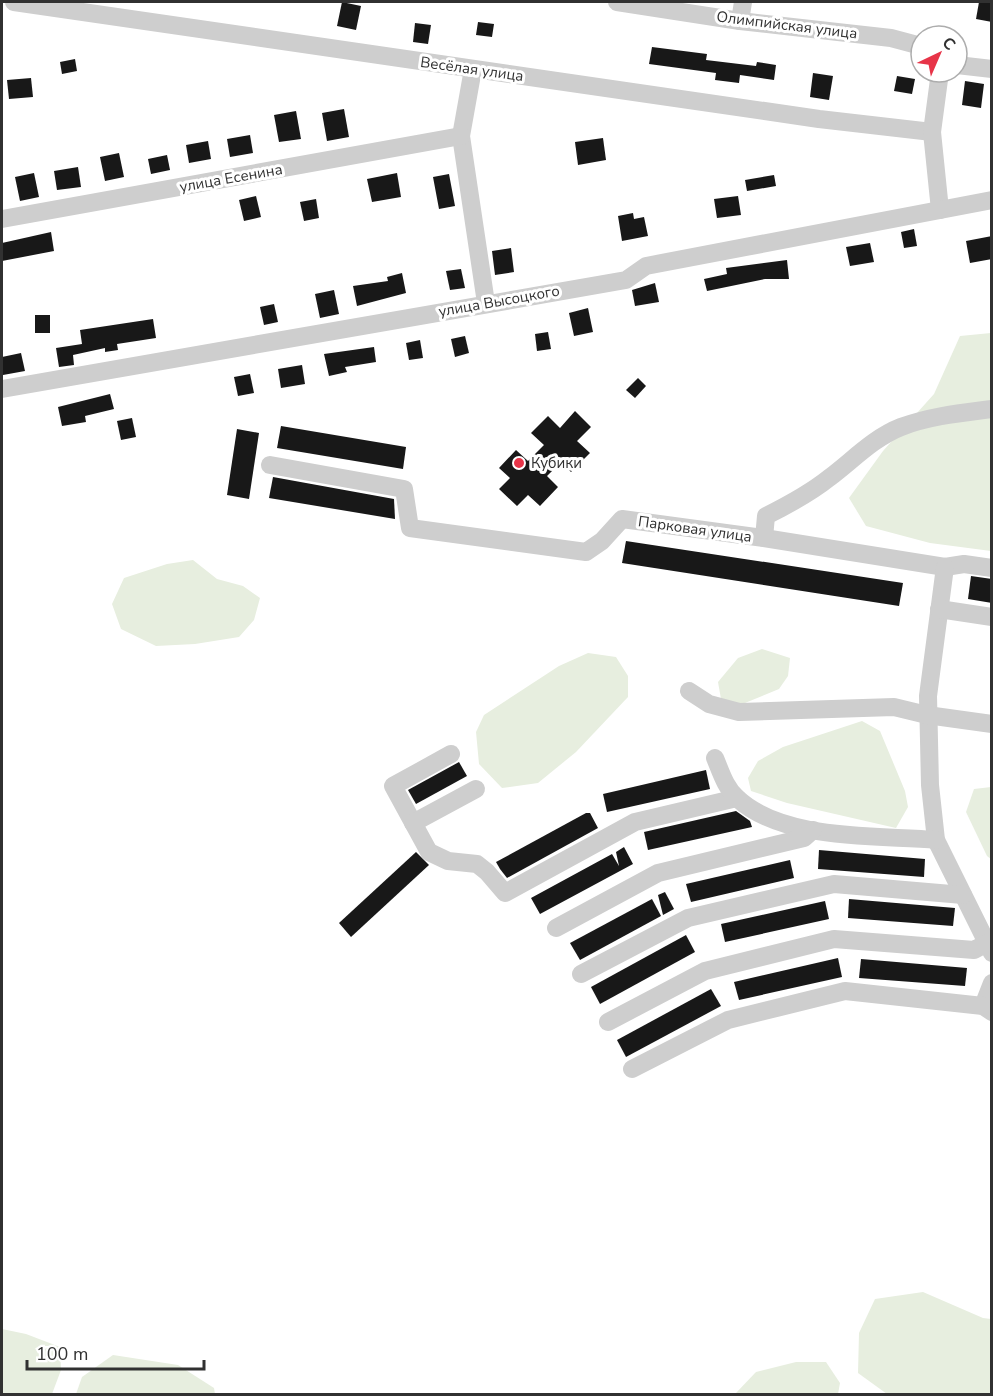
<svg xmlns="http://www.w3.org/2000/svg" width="993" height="1396" viewBox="0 0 993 1396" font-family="'Nunito Sans',sans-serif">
<rect width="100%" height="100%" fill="#fff"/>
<g fill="#e7eedf">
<path d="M991,333V551L930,543L866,526L849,498L883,451L934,394L960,336Z"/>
<path d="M193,560L217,579L243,586L260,598L254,620L239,637L195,644L156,646L121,629L112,604L124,578L167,564Z"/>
<path d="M762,649L790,658L788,676L779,689L740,705L721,699L718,682L738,658Z"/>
<path d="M588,653L616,657L628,676V697L576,752L538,783L502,788L479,764L476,732L484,715L559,666Z"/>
<path d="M862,721L880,731L905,791L908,807L896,828L787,803L751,791L748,778L758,761L783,747Z"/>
<path d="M991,787H992L991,859L987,856L966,812L974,789Z"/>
<path d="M923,1292L983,1318L991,1319V1394H887L858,1373L859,1333L875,1299Z"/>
<path d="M2,1329L26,1334L60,1347L61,1370L52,1394H2Z"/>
<path d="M113,1355L178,1365L214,1388L215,1394H76L82,1377Z"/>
<path d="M796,1362H826L840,1383L838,1394H735L756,1372Z"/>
</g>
<g fill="#181818">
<path d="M342,2L361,6L356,30L337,26Z"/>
<path d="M979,2H992V22L976,19Z"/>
<path d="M478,22L494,24L492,37L476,35Z"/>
<path d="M415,23L431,25L428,44L413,42Z"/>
<path d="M652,47L707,54L706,60L756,66L757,62L776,65L774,80L740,75L739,83L715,80L716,73L649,64Z"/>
<path d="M75,59L77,71L62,74L60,62Z"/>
<path d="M813,73L833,76L829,100L810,97Z"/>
<path d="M897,76L915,79L912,94L894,91Z"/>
<path d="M31,78L33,97L9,99L7,80Z"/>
<path d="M965,81L984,84L981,108L962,105Z"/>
<path d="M344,109L349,137L327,141L322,113Z"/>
<path d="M296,111L301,139L279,142L274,115Z"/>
<path d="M250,135L253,153L230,157L227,139Z"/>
<path d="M603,138L606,160L578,165L575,142Z"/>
<path d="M208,141L211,159L189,163L186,145Z"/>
<path d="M119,153L124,177L105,181L100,157Z"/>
<path d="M167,155L170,170L151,174L148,159Z"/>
<path d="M78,167L81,187L57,190L54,171Z"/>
<path d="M34,173L39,197L20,201L15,177Z"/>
<path d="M397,173L401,197L372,202L367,179Z"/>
<path d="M449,174L455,206L439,209L433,177Z"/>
<path d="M774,175L776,186L747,191L745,180Z"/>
<path d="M256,196L261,217L244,221L239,200Z"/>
<path d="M738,196L741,215L717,218L714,199Z"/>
<path d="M316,199L319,218L304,221L300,202Z"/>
<path d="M633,213L634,219L644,217L648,236L622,241L618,216Z"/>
<path d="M914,229L917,246L904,248L901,232Z"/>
<path d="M51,232L54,251L2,261V243Z"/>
<path d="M992,236V259L970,263L966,241Z"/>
<path d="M870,243L874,262L850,266L846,247Z"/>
<path d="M511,248L514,272L495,275L492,251Z"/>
<path d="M787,260L789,279H765L707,291L704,279L727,274L726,268Z"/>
<path d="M461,269L465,288L450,290L446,271Z"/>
<path d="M402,273L406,293L357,306L353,286L388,281L387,277Z"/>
<path d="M655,283L659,302L635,306L632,290Z"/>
<path d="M334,290L339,314L320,318L315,294Z"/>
<path d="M274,304L278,322L264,325L260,307Z"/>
<path d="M588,308L593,332L574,336L569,313Z"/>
<rect x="35" y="315" width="15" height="18"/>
<path d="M153,319L156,338L117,344L118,350L105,352V348L73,355L74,365L59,367L56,348L82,344L80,330Z"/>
<path d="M548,332L551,349L537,351L535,334Z"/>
<path d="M465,336L469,353L455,357L451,339Z"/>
<path d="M420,340L423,358L409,360L406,343Z"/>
<path d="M374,347L376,362L345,367L347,372L329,376L324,354Z"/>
<path d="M21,353L25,371L3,375L2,357Z"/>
<path d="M302,365L305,384L281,388L278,369Z"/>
<path d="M250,374L254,393L238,396L234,377Z"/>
<path d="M638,378L646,386L635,398L626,390Z"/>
<path d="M110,394L114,409L85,416L86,422L62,426L58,407Z"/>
<path d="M575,411L591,427L577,441L590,453L571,472L561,462L547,476L558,487L540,506L528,495L517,506L499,489L510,478L499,468L516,450L528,461L544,445L531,433L548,416L560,428Z"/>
<path d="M132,418L136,437L121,440L117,421Z"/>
<path d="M281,426L406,447L403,469L277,448Z"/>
<path d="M237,429L259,433L249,499L227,495Z"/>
<path d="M273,477L394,499L395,519L269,498Z"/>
<path d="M626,541L903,583L899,606L622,563Z"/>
<path d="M971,576L992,579V603L968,599Z"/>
<path d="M459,762L467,776L416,804L408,790Z"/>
<path d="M706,770L710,789L607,812L603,794Z"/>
<path d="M736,811L750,821L752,827L648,850L644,832Z"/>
<path d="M586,813H590L598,828L507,878L500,869L496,862Z"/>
<path d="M624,847L633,864L540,914L531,898L612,854L619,866L616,852Z"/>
<path d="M819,850L925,859L924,877L818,869Z"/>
<path d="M416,852L429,865L351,937L339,923Z"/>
<path d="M790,860L794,878L691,902L686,884Z"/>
<path d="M665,892L674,909L663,915L658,895Z"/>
<path d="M652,899L661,916L580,960L570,943Z"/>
<path d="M849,899L955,908L953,926L848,918Z"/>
<path d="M825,901L829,919L725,942L721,924Z"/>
<path d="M686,935L695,952L600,1004L591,987Z"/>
<path d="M838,958L842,977L739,1000L734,982Z"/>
<path d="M861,959L967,968L965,986L859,978Z"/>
<path d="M711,989L721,1006L626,1057L617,1040Z"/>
</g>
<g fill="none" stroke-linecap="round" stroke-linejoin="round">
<g stroke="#cecece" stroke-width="18">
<path d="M14,2L819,119L932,132"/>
<path d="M617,2L740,21L891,38L921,46"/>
<path d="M740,21L743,2"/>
<path d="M957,65L992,69"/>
<path d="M473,69L461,136L486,303"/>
<path d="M940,210L932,132L940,72"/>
<path d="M2,219L461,136"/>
<path d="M2,389L626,280L646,266L992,200"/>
<path d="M270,465L404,489L410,528L586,552L602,541L622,519L764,538L945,567L964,564L992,568"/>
<path d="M764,538L766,516C788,505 809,494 829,478C852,461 873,438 901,427C930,416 961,413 992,409"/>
<path d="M945,567L928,696L930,785L936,840L992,953"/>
<path d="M939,609L992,617"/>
<path d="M689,691L709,704L739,712L894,707L927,715L992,724"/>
<path d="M451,754L393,786L429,852L448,861L477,864L487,872L505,893L635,822L737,798"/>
<path d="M715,758C721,772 725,787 737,798C783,841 876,835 936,840"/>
<path d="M413,823L476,789"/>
<path d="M556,928L658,873L804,838L813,830"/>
<path d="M581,974L688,918L834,884L963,895"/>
<path d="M983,1006L992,983"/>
<path d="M608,1022L705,971L834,939L974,950L987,943"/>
<path d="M632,1069L728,1020L845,991L983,1006L992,1012"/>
</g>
</g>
<circle fill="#e73448" stroke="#fff" stroke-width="2" cx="519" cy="463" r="6"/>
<g text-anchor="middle" stroke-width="6" stroke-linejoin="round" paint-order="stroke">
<g font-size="15" fill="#313131" stroke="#fff">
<text transform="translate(787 25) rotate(7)" y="5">Олимпийская улица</text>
<text transform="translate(472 69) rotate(8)" y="5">Весёлая улица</text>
<text transform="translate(231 178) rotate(-10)" y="5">улица Есенина</text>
<text transform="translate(499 301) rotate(-10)" y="5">улица Высоцкого</text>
<text transform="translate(695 529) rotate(8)" y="5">Парковая улица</text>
</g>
<g font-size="15" fill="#313131" stroke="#fff" text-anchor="start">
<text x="531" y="468">Кубики</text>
</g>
</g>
<rect width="993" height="1396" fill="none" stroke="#313131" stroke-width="6"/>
<g transform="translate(939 54) rotate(44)"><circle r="28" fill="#ffffff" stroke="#adadad" stroke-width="1.5"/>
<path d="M0-4.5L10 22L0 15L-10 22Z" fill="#e73448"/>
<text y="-9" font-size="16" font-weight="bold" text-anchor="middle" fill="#313131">С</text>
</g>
<path d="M27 1360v9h177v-9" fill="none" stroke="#313131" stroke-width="3"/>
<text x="36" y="1360" font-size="18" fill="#313131" stroke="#ffffff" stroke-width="4.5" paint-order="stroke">100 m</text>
</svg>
